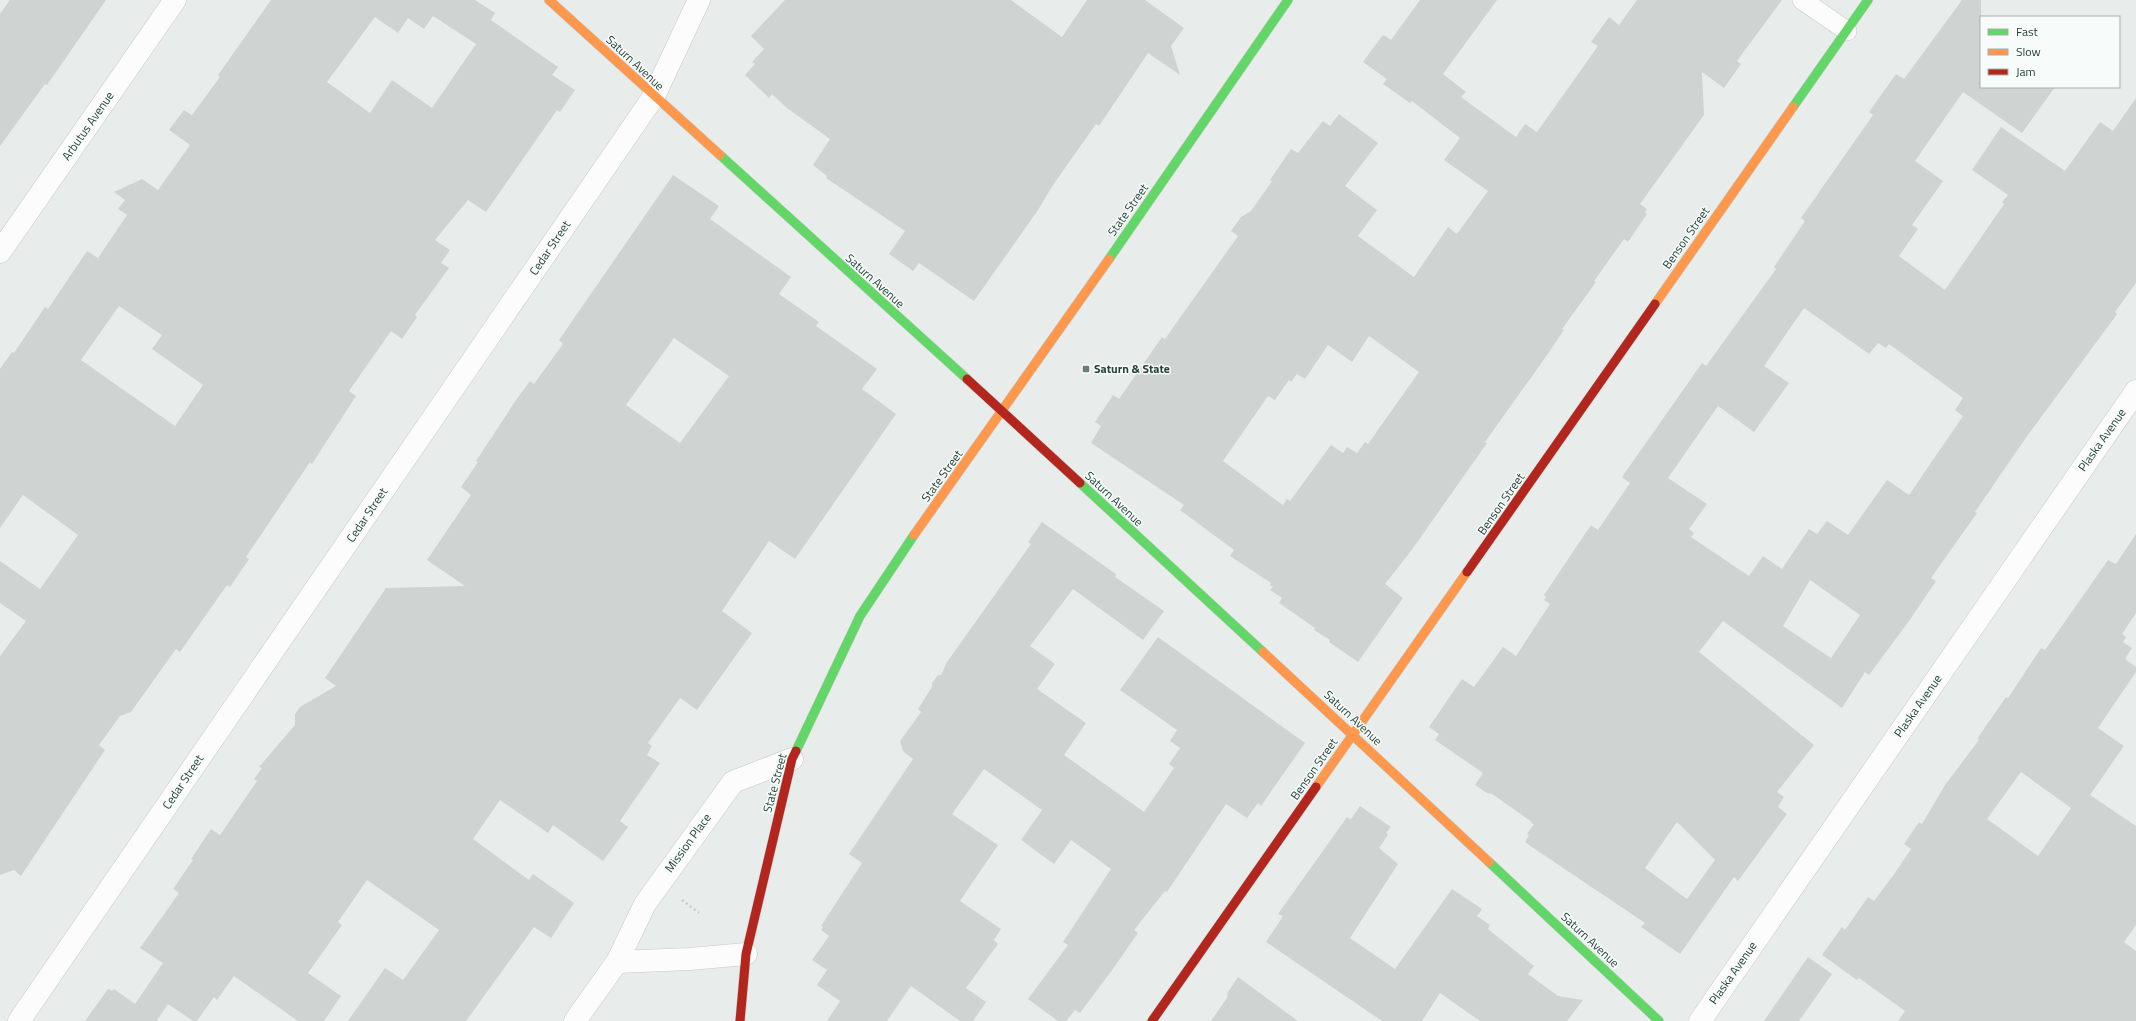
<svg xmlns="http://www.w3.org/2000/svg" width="2136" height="1021" viewBox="0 0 2136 1021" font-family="'Titillium Web',sans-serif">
<rect width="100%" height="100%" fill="#e8edeb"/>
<g fill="#cfd4d2" fill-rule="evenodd">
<path d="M10,0H106L47,85L45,84L0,146V14Z"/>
<path d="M271,0H475L495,13L491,20L558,67L552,75L575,90L560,112L557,110L486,212L468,200L435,240L450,250L441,263L449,268L415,315L417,317L402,339L391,331L349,391L356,396L312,464L310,462L246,557L249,559L230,587L227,585L180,652L176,649L131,712L120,716L99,745L105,750L21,876L14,870L0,875V656L26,621L0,603V561L40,589L78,535L23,495L0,528V369L12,352L14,353L45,307L48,309L87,251L98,258L127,215L118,209L125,200L114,192L142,179L158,190L190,145L169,130L184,110L192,115L220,77L218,75ZM433,16L476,44L432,108L392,80L370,113L327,82L375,17L398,33L408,18L424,29ZM119,306L162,335L152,349L203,385L175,426L81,360Z"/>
<path d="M785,0H1011L1062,37L1087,0H1145L1184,28L1171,46L1180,75L1148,53L1099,126L1096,124L1053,185L1038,210L974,301L919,263L913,271L889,254L905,231L826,178L827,176L813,165L830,139L787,108L772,94L769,98L745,75L755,64L752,62L764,49L751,36Z"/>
<path d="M1420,0H1497L1443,74L1466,92L1461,97L1516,137L1525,124L1537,132L1598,46L1591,42L1609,17L1619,25L1637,0H1782L1737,61L1741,64L1724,88L1702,72L1704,115L1640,204L1647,209L1645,213L1647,214L1628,242L1624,239L1594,281L1596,282L1562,329L1564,330L1545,358L1485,442L1487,443L1411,551L1385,584L1403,598L1358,662L1329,642L1330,640L1314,630L1315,628L1279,603L1282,598L1270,590L1273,587L1270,585L1271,583L1230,556L1234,550L1180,510L1184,505L1091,443L1101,426L1095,422L1113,395L1119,399L1162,337L1165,339L1238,236L1231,231L1241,217L1251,211L1272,181L1270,180L1291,149L1298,153L1323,121L1330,126L1339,114L1378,143L1345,186L1377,210L1358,236L1414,277L1448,227L1457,234L1488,191L1444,160L1460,138L1412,101L1410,103L1383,84L1387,79L1363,62L1382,36L1384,35L1391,40ZM1369,336L1419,372L1368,444L1365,442L1357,453L1347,447L1343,453L1331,445L1290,501L1287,499L1283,505L1223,461L1268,396L1275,400L1289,380L1291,382L1297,374L1305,379L1328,345L1352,362Z"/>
<path d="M1962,0H1981V87H2055L2022,133L1963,92L1915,161L1943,181L1912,225L1918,229L1899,256L1945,290L2004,204L2002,202L2008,195L1972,170L2001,127L2065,171L2100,122L2113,131L2136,98V283L2115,312L2117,314L2098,340L2025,439L1975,512L1977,513L1931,578L1936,581L1909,621L1869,675L1865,672L1842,708L1723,621L1699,652L1814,745L1777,792L1784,797L1778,807L1787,814L1738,881L1734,877L1680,954L1641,927L1645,923L1526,843L1525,842L1529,835L1527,834L1534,824L1531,823L1532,822L1492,794L1487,793L1475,785L1483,773L1435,740L1439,734L1429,727L1462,679L1474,687L1503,647L1516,656L1550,604L1544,600L1546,597L1544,595L1591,525L1598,530L1630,483L1622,477L1702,363L1706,366L1776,269L1774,267L1805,221L1801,218L1873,115L1869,112L1896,74L1904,79ZM1804,308L1869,354L1878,343L1886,348L1889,344L1963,398L1955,410L1963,416L1909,495L1887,480L1848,535L1827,521L1817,534L1809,529L1782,569L1763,556L1749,576L1691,537L1694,533L1689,529L1707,504L1668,478L1718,406L1754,432L1789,383L1764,366ZM1810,580L1860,615L1831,658L1783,626ZM1677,822L1715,860L1687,899L1645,868Z"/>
<path d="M673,175L719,206L710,219L791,277L779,294L819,322L816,326L877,369L862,389L896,414L795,559L769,541L722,611L752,633L697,710L680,698L648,743L652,746L647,755L660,763L620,821L628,827L603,861L553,825L548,833L500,800L473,839L529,880L533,874L574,903L551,938L534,927L466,1021H348L385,968L403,980L439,930L367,880L338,922L342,925L308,973L341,996L324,1021H298L234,976L217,1000L214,997L197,1021H193L168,1004L157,1020L158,1021H85L108,989L112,991L114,989L135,1004L163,963L140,948L179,893L173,889L193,860L191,859L211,829L220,835L257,781L254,779L262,768L259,767L295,725V714L300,707L336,686L325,678L386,588L465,586L427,560L471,495L461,487L478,462L476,461L516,400L530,381L534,384L563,344L559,340ZM674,338L729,376L680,443L626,405Z"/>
<path d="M1042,522L1116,574L1115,577L1164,611L1143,640L1073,589L1030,646L1055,664L1037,689L1086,723L1064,755L1144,812L1174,768L1169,764L1180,748L1170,741L1177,730L1120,690L1158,637L1305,743L1261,806L1258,803L1247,818L1226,804L1167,892L1165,891L1134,930L1138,933L1115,966L1080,1013L1075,1010L1066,1021H1058L1028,999L1068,945L1063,942L1111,869L1071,840L1054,864L1021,840L1042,810L984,769L952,814L998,845L960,901L1001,929L994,940L998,944L966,988L986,1002L973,1021H960L911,986L887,1021H827L840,1001L817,985L827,970L812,960L829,936L821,930L823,927L821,926L862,863L849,854L913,759L903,751L900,741L921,712L918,709L932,687V683L938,675H941L947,662L1031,544L1028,542Z"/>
<path d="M2136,534V613L2122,634L2126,637L2123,642L2132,648L2125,659L2136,667V672L2098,728L2124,746L2090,795L2136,826V925L2124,942L2136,951V1021H1898L1905,1011L1859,978L1857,980L1822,955L1842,927L1845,930L1868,897L1874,901L1895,873L1911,849L1904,844L1919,822L1922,824L1945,785L1979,740L1977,739L2006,697L2008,698L2041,648L2045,650L2108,560L2116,564ZM2021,772L2071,808L2038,856L1987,819Z"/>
<path d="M1360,806L1391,827L1386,833L1388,835L1379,848L1398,864L1350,938L1395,969L1452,889L1482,909L1477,916L1490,925L1488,929L1534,966L1528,974L1558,996L1583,1000L1567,1021H1480L1440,993L1422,1021H1382L1266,942L1283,916L1278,914L1347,817L1351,819Z"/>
<path d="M1808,957L1832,974L1799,1021H1764Z"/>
<path d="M1238,977L1298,1021H1211L1227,998L1228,992Z"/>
</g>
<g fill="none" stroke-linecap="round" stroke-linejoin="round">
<g stroke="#c5cac8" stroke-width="20">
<path id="lane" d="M1802,0L1847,31"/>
</g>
<g stroke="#c5cac8" stroke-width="23">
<g id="street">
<path d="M0,252L175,0"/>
<path d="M617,962L690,959L746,954"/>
<path d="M19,1021L654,96L699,0"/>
<path d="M575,1021L617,962L645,904L733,782L792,759"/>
<path d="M1700,1021L2136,391"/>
</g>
</g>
<g stroke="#c3cbc8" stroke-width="10">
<g id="fast">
<path d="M1793,107L1868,0"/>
<path d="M720,155L967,379"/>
<path d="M1109,259L1288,0"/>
<path d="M1080,483L1263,652"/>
<path d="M796,751L860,616L914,535"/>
<path d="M1489,862L1659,1021"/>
</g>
</g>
<g stroke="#c3cbc8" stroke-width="10">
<g id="slow">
<path d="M549,0L720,155"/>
<path d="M1655,304L1793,107"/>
<path d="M914,535L1109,259"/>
<path d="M1263,652L1489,862"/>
<path d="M1316,787L1467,572"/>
</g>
</g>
<g stroke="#c3cbc8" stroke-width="10">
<g id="jam">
<path d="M967,379L1080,483"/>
<path d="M1467,572L1655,304"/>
<path d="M740,1021L746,954L792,759L796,751"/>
<path d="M1152,1021L1316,787"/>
</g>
</g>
<path stroke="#c3ccca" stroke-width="2.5" stroke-dasharray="2 3" stroke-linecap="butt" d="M682,900L699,913"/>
<use href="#lane" stroke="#fcfcfc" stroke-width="19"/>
<use href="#street" stroke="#fcfcfc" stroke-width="22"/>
<use href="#fast" stroke="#63d668" stroke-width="9"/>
<use href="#slow" stroke="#ff974d" stroke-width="9"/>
<use href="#jam" stroke="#b3261e" stroke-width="9"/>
</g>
<rect fill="#697e78" stroke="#f7fbf9" stroke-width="1.5" x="1082" y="365" width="8" height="8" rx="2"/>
<g text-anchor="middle" stroke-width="3" stroke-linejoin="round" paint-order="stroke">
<g font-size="12" fill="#24423a" stroke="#f7fbf9">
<text transform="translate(635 63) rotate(43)" y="4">Saturn Avenue</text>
<text transform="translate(88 126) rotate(-55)" y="4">Arbutus Avenue</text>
<text transform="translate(1128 210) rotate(-55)" y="4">State Street</text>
<text transform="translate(1686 238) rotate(-55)" y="4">Benson Street</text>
<text transform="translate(550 248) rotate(-56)" y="4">Cedar Street</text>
<text transform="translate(875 281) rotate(42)" y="4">Saturn Avenue</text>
<text transform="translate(2102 440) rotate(-55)" y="4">Plaska Avenue</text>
<text transform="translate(942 476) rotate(-54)" y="4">State Street</text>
<text transform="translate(1114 499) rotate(43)" y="4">Saturn Avenue</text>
<text transform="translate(1501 504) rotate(-55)" y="4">Benson Street</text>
<text transform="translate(367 515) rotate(-56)" y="4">Cedar Street</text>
<text transform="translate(1918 706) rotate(-55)" y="4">Plaska Avenue</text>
<text transform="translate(1353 718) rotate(43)" y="4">Saturn Avenue</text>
<text transform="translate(1314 769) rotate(-55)" y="4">Benson Street</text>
<text transform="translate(183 782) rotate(-56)" y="4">Cedar Street</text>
<text transform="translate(775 783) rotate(-75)" y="4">State Street</text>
<text transform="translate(688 843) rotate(-54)" y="4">Mission Place</text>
<text transform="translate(1590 940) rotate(43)" y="4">Saturn Avenue</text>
<text transform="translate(1733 973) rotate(-55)" y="4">Plaska Avenue</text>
</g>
<g font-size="12" font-weight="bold" fill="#24423a" stroke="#f7fbf9" text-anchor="start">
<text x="1094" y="373">Saturn &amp; State</text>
</g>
</g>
<rect x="1980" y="16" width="140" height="72" fill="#f7fbf9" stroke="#a3b1ad"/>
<rect x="1988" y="29" width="20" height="6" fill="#63d668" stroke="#a3b1ad"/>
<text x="2016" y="36" font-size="12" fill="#24423a">Fast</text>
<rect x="1988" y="49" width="20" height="6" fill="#ff974d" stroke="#a3b1ad"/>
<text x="2016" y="56" font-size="12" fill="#24423a">Slow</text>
<rect x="1988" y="69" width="20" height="6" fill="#b3261e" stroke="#a3b1ad"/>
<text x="2016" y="76" font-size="12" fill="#24423a">Jam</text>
</svg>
